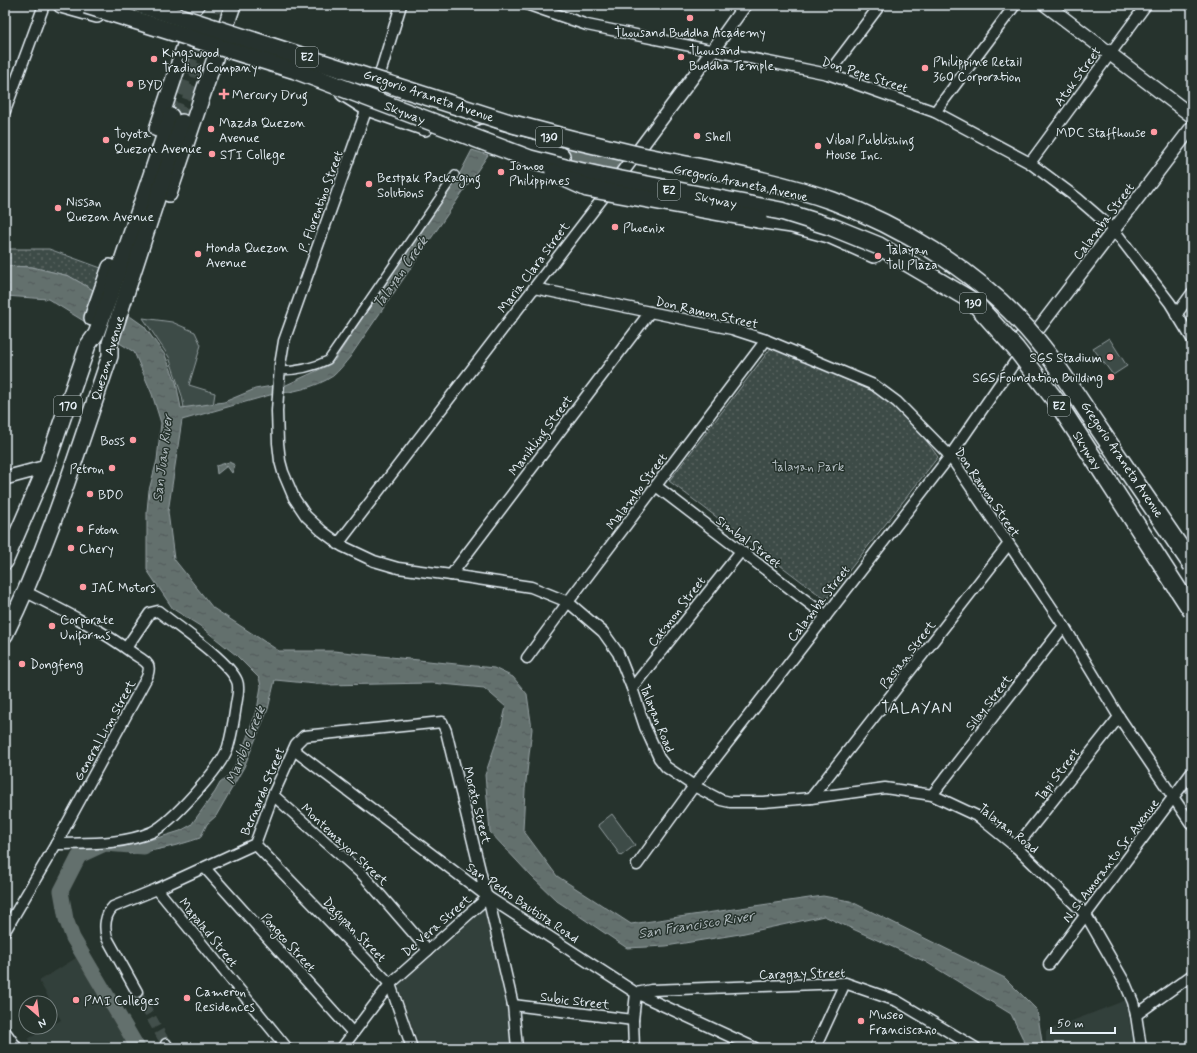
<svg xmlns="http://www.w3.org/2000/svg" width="1197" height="1053" viewBox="0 0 1197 1053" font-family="Mynerve,sans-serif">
<defs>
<pattern id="park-dots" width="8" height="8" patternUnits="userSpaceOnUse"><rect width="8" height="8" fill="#3e4b47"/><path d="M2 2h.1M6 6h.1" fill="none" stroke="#5a6562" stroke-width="1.8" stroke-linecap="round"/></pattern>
<pattern id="water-ripples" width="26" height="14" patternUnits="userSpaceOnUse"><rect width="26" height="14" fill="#636f6d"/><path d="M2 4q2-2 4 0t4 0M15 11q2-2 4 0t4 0" fill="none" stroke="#535a5a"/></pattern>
</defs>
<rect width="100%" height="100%" fill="#26332d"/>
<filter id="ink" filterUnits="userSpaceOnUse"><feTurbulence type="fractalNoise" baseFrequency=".025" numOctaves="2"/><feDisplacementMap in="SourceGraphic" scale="8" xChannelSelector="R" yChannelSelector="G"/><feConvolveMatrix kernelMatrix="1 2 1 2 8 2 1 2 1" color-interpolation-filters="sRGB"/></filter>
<g filter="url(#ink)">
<g fill="#333f3a">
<path d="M486,907L510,1010L513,1048H420L397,983L408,970L426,961Z"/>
<path d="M76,958L132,1048H32L28,1039L61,1020L39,981Z"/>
<path d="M1126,1000L1134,1048H1046V1031Z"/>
</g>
<g fill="#3e4b47" stroke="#939ea0">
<path d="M143,318L172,322L195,332L201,345L189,385L215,393L213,406L185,414L182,396L169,357Z"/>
<path d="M1109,338L1127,366L1113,375L1093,348Z"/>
<path d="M612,814L635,845L621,856L598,825Z"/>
</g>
<g fill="url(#park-dots)" stroke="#939ea0">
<path d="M5,249H49L101,268L93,290L69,276L32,267L5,266Z"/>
<path d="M774,344L869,387L895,406L915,425L938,457L826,600L669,481Z"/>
</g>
<g fill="url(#water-ripples)" stroke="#98a3a5">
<path d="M472,150L488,155L350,357C345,363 339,371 333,376C315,388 292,392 270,395L182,420L168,512L174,559L213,608L279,651H334L494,668L513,677L527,694L532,729L525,790L523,830L557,876L631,924L823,896L850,901L1005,978L1037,1010L1043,1048H1024L1023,1039L1011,1014L926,962L824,916L740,934L666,946L627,948L557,901L531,876L490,832L485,775L501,728L506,707L484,688L432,683L326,685L275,680L268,709L244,767L216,816L207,824L200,838C177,846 154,851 129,854L123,844L142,842L164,836L180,831L191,825L215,792L220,783L229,776L240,756L257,710L261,686L259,678L236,655L200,626L173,609L147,570V511L149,490L157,460L161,423L152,394L134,352L48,299L5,296V266L32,267L69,276L93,290L144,326L165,355L176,382L181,408L224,402L255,389L272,386H284L327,366L334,361L448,188L460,173Z"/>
<path d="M229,462L235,465L232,473L227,466L217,474L216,466Z"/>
</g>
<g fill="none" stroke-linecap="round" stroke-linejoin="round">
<g stroke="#636f6d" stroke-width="15">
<path d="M550,148L619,168"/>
<path d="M138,1048L73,938L66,919L61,891L79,856L105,844L144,847"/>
</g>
<path stroke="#43504b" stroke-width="10" stroke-dasharray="10 5" stroke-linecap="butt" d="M137,992L166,1044"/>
<g stroke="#43504b" stroke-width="15" stroke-dasharray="15 8" stroke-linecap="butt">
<path d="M171,116L209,5"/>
<path d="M182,122L221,5"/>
</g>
<g stroke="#e8f1f8" stroke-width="10">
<path id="pedestrian" d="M279,371C297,371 312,368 328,360L455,175"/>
</g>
<g stroke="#e8f1f8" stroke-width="13">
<g id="minor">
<path d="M529,5L587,25L828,74L935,112L1030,163L1077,198L1114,230L1170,303L1192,339"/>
<path d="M828,74L880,5"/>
<path d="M379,77L401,5"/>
<path d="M367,108L284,341L280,365L277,411L278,443L280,461L283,472L294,498L306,516L322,531L342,546L374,561L398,568L451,575L531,587L568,602L603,632L618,653L632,688L645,727L659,758L666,767L694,786L721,800L730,802H763L811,798L885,788L932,795L979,817L1016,847L1086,915L1125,983L1133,1002L1136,1015L1141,1048"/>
<path d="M5,111L44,5"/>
<path d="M935,112L1015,5"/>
<path d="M1030,163L1146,5"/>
<path d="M534,288L732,329L766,340L874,385L897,402L950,456L1064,626L1119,717L1192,825"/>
<path d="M1176,315L1192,293"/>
<path d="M656,486L826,616"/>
<path d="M338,544L609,190"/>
<path d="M451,575L650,312"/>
<path d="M527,658L568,602L766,340"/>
<path d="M632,688L741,551"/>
<path d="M294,750L488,897L636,993L755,1048"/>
<path d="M273,795L363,875L428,950"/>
<path d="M932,795L1064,626"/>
<path d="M811,798L1008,545"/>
<path d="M56,844C88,843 122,845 152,832C171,823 222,767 228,747C232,734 234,719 236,705C237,698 240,688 237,681C228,660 178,627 158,611L150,613L126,648"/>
<path d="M255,844L390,984L412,1048"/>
<path d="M1016,847L1119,717"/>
<path d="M637,865L694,786L950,456L1019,356"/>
<path d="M205,868L353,1033"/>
<path d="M157,889L287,1048"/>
<path d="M488,897L513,1005L517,1048"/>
<path d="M5,931L56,844L147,677C148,673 150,669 148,665C145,660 138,657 134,654C100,629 62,610 24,591"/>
<path d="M1049,964L1192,772"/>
<path d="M137,992L107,938C104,927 105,915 113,907L157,889L255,844L273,795L296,744L304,736L442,722L446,731L486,895"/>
<path d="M513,1005L633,1020"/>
<path d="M1136,1015L1192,975"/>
<path d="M166,1044L168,1048"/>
<path d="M342,1048L390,984L488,897"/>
<path d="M634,1048L633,1020L636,993L651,990L845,983L897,1001L976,1048"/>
<path d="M815,1048L845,983"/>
</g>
</g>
<g stroke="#e8f1f8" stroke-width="15">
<g id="tertiary">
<path d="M618,178L713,50L745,5"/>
<path d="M1036,332L1192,127"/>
</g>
</g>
<g stroke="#e8f1f8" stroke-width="16">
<g id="secondary">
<path d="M1046,5L1192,116"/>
<path d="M5,478L46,467"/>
<path d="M5,1034L15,1048"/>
</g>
</g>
<g stroke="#e8f1f8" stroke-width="18">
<g id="primary">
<path d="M61,5L97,15"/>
<path d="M185,15L197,5"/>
<path d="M343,93L367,108L425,128"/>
<path d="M157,129L186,42"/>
<path d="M169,194L233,5"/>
<path d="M92,318L110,267"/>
<path d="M5,562L46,467L88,345L96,334L110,296L171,116"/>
<path d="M5,635C49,546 78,449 110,356V343L182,122"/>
</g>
</g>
<g stroke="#e8f1f8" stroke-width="20">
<g id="motorway">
<path d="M483,133L498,139L561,156"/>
<path d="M758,219L792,224L829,234L874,254"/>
<path d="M1024,337L1044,363L1192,585"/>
</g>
</g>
<use href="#pedestrian" stroke="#26332d" stroke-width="7"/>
<use href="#minor" stroke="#26332d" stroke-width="10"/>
<use href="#tertiary" stroke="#26332d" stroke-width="12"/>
<use href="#secondary" stroke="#26332d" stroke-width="13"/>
<use href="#primary" stroke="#26332d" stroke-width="15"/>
<use href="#motorway" stroke="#26332d" stroke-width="17"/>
<g stroke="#e8f1f8" stroke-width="20" stroke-linecap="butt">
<g id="motorway-bridge">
<path d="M86,5L295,70L530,159L565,168L601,176L781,211L832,227L879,246L974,302L1016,349L1059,405L1192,611"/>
<path d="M142,5L513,124C553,135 593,145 633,154C700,169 769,178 833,201C900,226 970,268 1019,320C1048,350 1070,386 1093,420C1126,468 1159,517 1192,565"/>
<path d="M554,173L587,188L758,219"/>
</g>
</g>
<use href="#motorway-bridge" stroke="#26332d" stroke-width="17"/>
</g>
</g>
<g fill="#ff9aa2" stroke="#26332d" stroke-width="1.5">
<circle cx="690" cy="18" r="4"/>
<circle cx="681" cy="57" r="4"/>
<circle cx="154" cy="59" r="4"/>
<circle cx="925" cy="68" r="4"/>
<circle cx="130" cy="84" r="4"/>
<path d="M222 88h4v4h4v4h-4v4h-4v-4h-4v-4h4z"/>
<circle cx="211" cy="129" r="4"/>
<circle cx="1154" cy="132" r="4"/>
<circle cx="697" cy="136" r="4"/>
<circle cx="106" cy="140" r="4"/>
<circle cx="818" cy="146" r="4"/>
<circle cx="212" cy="154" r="4"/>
<circle cx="501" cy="172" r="4"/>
<circle cx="369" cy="184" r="4"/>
<circle cx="58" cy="208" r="4"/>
<circle cx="615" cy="227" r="4"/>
<circle cx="198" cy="254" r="4"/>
<circle cx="878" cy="256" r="4"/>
<circle cx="1110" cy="357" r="4"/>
<circle cx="1111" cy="377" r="4"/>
<circle cx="133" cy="440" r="4"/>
<circle cx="112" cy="468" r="4"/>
<circle cx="90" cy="494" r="4"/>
<circle cx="80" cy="529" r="4"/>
<circle cx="71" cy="548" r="4"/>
<circle cx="83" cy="587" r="4"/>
<circle cx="52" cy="626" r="4"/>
<circle cx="22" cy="664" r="4"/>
<circle cx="187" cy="998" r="4"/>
<circle cx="76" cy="1000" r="4"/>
<circle cx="861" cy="1021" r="4"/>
</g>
<g text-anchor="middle" stroke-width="3" stroke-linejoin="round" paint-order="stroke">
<g fill="#26332d" stroke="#aeb8bb" stroke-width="1">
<rect x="296" y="47" width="22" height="20" rx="3"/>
<rect x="536" y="127" width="26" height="20" rx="3"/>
<rect x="658" y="180" width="22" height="20" rx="3"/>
<rect x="960" y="293" width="26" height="20" rx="3"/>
<rect x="54" y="396" width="28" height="20" rx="3"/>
<rect x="1048" y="396" width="22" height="20" rx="3"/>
</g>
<g font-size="12" font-weight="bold" fill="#e8f1f8">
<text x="307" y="61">E2</text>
<text x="549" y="141">130</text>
<text x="669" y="194">E2</text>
<text x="973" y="307">130</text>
<text x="68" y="410">170</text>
<text x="1059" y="410">E2</text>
</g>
<g font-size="13" fill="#e8f1f8" stroke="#26332d" text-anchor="start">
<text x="690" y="37" text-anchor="middle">Thousand Buddha Academy</text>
<text x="689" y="55">Thousand<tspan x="689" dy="15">Buddha Temple</tspan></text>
<text x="162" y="57">Kingswood<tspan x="162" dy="15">Trading Company</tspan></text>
<text x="933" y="66">Philippine Retail<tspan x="933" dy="15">360 Corporation</tspan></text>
<text x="138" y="89">BYD</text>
<text x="232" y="99">Mercury Drug</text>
<text x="219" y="127">Mazda Quezon<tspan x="219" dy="15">Avenue</tspan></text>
<text x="1146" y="137" text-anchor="end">MDC Staffhouse</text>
<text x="114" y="138">Toyota<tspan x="114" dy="15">Quezon Avenue</tspan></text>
<text x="705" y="141">Shell</text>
<text x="826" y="144">Vibal Publishing<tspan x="826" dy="15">House Inc.</tspan></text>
<text x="220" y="159">STI College</text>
<text x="509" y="170">Jomoo<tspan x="509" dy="15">Philippines</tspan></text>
<text x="377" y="182">Bestpak Packaging<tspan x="377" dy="15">Solutions</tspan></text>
<text x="66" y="206">Nissan<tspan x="66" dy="15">Quezon Avenue</tspan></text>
<text x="623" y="232">Phoenix</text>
<text x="206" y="252">Honda Quezon<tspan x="206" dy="15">Avenue</tspan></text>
<text x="886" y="254">Talayan<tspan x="886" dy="15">Toll Plaza</tspan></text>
<text x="1102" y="362" text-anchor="end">SGS Stadium</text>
<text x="1103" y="382" text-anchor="end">SGS Foundation Building</text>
<text x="125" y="445" text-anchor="end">Boss</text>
<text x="104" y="473" text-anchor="end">Petron</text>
<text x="98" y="499">BDO</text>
<text x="88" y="534">Foton</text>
<text x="79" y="553">Chery</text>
<text x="91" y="592">JAC Motors</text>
<text x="60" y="624">Corporate<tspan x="60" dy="15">Uniforms</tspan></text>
<text x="30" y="669">Dongfeng</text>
<text x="195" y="996">Cameron<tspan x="195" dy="15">Residences</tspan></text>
<text x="84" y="1005">PMI Colleges</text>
<text x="869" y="1019">Museo<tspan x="869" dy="15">Franciscano</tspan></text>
</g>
<g font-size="13" fill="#e8f1f8" stroke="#26332d">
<text transform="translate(865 74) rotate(18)" y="5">Don Pepe Street</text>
<text transform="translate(1077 76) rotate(-54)" y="5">Atok Street</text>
<text transform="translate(429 95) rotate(19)" y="5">Gregorio Araneta Avenue</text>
<text transform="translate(405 112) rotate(21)" y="5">Skyway</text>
<text transform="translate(741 182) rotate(12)" y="5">Gregorio Araneta Avenue</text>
<text transform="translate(716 199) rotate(11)" y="5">Skyway</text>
<text transform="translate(320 201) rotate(-70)" y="5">P. Florentino Street</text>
<text transform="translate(1103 221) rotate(-53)" y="5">Calamba Street</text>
<text transform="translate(533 267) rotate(-53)" y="5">Maria Clara Street</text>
<text transform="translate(707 312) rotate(13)" y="5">Don Ramon Street</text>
<text transform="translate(107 358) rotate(-74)" y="5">Quezon Avenue</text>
<text transform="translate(540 435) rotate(-53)" y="5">Manikling Street</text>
<text transform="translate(1088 450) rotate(57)" y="5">Skyway</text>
<text transform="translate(1123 459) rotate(56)" y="5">Gregorio Araneta Avenue</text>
<text transform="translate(636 491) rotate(-53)" y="5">Malambo Street</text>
<text transform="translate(988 492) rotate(56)" y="5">Don Ramon Street</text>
<text transform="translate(749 541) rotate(37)" y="5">Simbal Street</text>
<text transform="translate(818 603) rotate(-52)" y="5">Calamba Street</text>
<text transform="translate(676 611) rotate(-52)" y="5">Catmon Street</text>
<text transform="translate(907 654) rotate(-52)" y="5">Pasian Street</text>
<text transform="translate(988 702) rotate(-52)" y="5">Silay Street</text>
<text transform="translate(658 718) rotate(68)" y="5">Talayan Road</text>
<text transform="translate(104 730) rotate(-61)" y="5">General Lim Street</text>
<text transform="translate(1057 774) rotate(-52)" y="5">Tapi Street</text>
<text transform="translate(262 791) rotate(-67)" y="5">Bernardo Street</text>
<text transform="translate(478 805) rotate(76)" y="5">Morato Street</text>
<text transform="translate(1009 828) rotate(38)" y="5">Talayan Road</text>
<text transform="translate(345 844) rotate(43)" y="5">Montemayor Street</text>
<text transform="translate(1110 860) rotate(-53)" y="5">N. S. Amoranto Sr. Avenue</text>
<text transform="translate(523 902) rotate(34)" y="5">San Pedro Bautista Road</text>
<text transform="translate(436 925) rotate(-41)" y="5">De Vera Street</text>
<text transform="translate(355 929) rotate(46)" y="5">Dagupan Street</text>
<text transform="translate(209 932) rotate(51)" y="5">Mapalad Street</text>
<text transform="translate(289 942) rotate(48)" y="5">Pongco Street</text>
<text transform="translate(802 973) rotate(-1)" y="5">Caragay Street</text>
<text transform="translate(575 1000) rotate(7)" y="5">Subic Street</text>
</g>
<g font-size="13" fill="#b5bfc3" stroke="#26332d">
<text x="808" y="471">Talayan Park</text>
</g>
<g font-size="14" font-style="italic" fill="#b3bdc0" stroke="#26332d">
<text transform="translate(400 272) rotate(-55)" y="5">Talayan Creek</text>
<text transform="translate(162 458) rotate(-83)" y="5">San Juan River</text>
<text transform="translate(245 745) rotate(-68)" y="5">Mariblo Creek</text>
<text transform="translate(696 924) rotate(-9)" y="5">San Francisco River</text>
</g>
<g font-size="15" letter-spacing="1" fill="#e8f1f8" stroke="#26332d">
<text x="917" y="713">TALAYAN</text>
</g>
</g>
<rect width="1197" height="1053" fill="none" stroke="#26332d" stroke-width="20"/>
<rect x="10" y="10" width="1177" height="1033" fill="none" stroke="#e8f1f8" stroke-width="1.5" filter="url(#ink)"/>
<g transform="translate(38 1015) rotate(152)"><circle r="19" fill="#26332d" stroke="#747f7e"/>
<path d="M0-3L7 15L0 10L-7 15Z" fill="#ff9aa2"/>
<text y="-6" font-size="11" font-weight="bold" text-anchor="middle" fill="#e8f1f8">N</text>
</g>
<path d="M1051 1027v6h64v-6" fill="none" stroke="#e8f1f8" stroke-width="2"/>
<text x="1057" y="1027" font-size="12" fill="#e8f1f8" stroke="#26332d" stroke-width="3" paint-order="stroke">50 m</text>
</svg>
